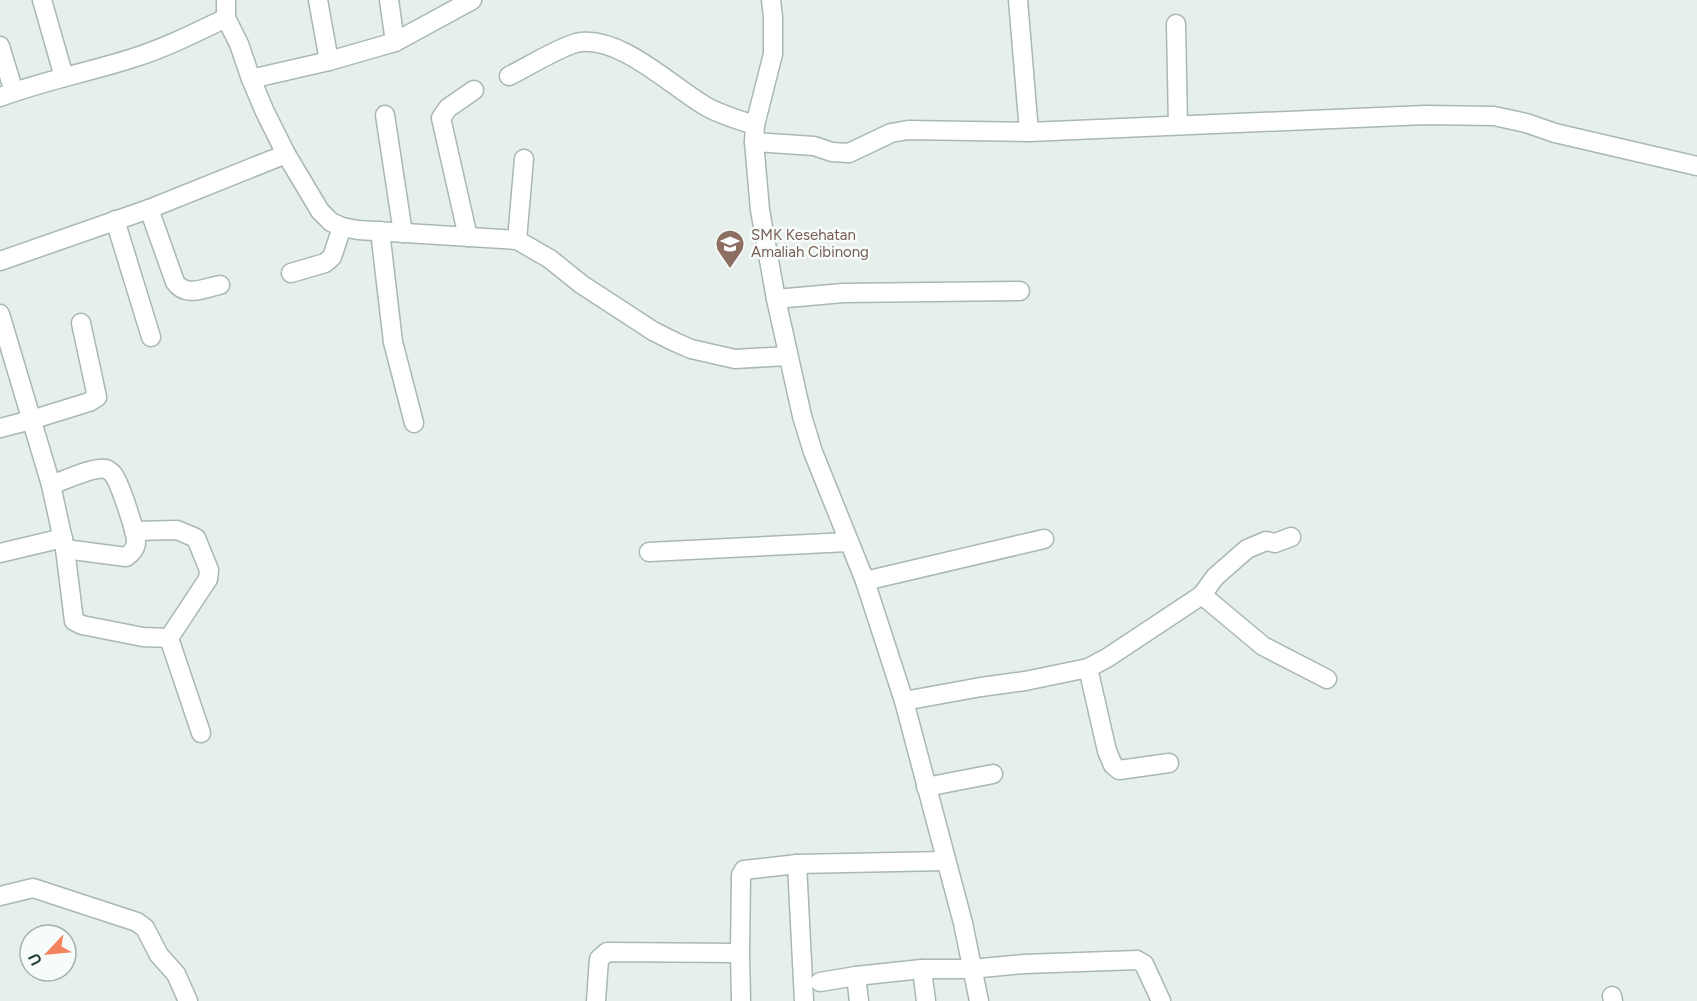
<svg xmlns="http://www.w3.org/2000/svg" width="1697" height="1001" viewBox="0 0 1697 1001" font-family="Figtree,sans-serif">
<rect width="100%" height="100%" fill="#e6efeb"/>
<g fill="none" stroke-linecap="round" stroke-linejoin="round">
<g stroke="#a8b8b2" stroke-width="21">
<g id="minor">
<path d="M42,0L64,77"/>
<path d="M226,0V18L239,44L251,79L265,112L286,154L320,211L331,222L342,227L358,230L517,240L550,259L581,284L653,331L675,342L691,349L735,359L788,356"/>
<path d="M318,0L329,61"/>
<path d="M389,0L395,42"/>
<path d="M771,0L773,17V54L755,125L754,142L760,210L776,299L802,416L813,452L865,581L904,701L963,923L979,1001"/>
<path d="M1018,0L1029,132"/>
<path d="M1176,24L1178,125"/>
<path d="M0,46L14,92"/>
<path d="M509,76C527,67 558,48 576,43C618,33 672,87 707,107C722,115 738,120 755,125"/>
<path d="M251,79L329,61L395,42L472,0"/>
<path d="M0,97C43,81 89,72 133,58C165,48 195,33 226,18"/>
<path d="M385,115L403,233"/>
<path d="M754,142L814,146L832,152L849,153L891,133L908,130L1029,132L1425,115L1494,116L1526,123L1555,133L1697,166"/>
<path d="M149,209L175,282C186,298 204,288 220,285"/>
<path d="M115,220L151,337"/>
<path d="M380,231L393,342L414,423"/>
<path d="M468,237L441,118L448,108L474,90"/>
<path d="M517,240L524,159"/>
<path d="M0,261L149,209L286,154"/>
<path d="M291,273L325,263L332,257L342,227"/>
<path d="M776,299L843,293L1020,291"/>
<path d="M0,314L51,485L65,549L74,621L82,625L143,637L169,638"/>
<path d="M0,428L31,420L89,402L97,397L81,323"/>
<path d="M51,485C63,481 94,466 106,469C109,470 111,472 113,474C120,483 136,532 136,542C136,549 131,553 126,557L65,549"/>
<path d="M134,531L177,530L196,538L209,570L208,579L169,638"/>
<path d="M649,552L848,542"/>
<path d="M0,553L63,538"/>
<path d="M865,581L1044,539"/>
<path d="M1202,595L1263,646L1327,679"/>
<path d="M169,638L201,733"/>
<path d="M1088,668L1107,751L1113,765L1119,770L1169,763"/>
<path d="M904,701L981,687L1025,681L1088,668L1107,658L1202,595L1215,577L1247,549L1266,541L1275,543L1291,537"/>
<path d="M926,787L993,774"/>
<path d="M797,864L804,1001"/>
<path d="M0,896L33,888L137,922L145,928L159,955L176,974L188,1001"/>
<path d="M740,953L741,1001"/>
<path d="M922,969L926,1001"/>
<path d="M856,976L859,1001"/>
<path d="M820,982L856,976L922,969H971L1024,964L1137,960L1144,964L1161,1001"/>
<path d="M1612,996L1613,1001"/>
<path d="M596,1001L599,959L607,952L740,953L741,875L744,870L797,864L945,861"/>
</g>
</g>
<use href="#minor" stroke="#fff" stroke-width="18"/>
</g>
<defs>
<g id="school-pin" transform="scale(1.5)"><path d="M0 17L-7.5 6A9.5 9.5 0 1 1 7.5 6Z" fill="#8d6e63" stroke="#f7fbf9"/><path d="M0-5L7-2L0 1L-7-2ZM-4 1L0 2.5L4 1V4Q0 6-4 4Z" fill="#fff"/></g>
</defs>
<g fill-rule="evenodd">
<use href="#school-pin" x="730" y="244"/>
</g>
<g text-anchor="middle" stroke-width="5" stroke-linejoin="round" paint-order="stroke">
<g font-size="15" fill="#785e54" stroke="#f7fbf9" text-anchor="start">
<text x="751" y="240">SMK Kesehatan<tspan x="751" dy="17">Amaliah Cibinong</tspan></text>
</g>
</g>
<g transform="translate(48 953) rotate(244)"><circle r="28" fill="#f7fbf9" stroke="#a3b1ad" stroke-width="1.5"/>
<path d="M0-4.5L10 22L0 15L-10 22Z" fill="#f4845f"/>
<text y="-9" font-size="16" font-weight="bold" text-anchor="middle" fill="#24423a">U</text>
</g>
</svg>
